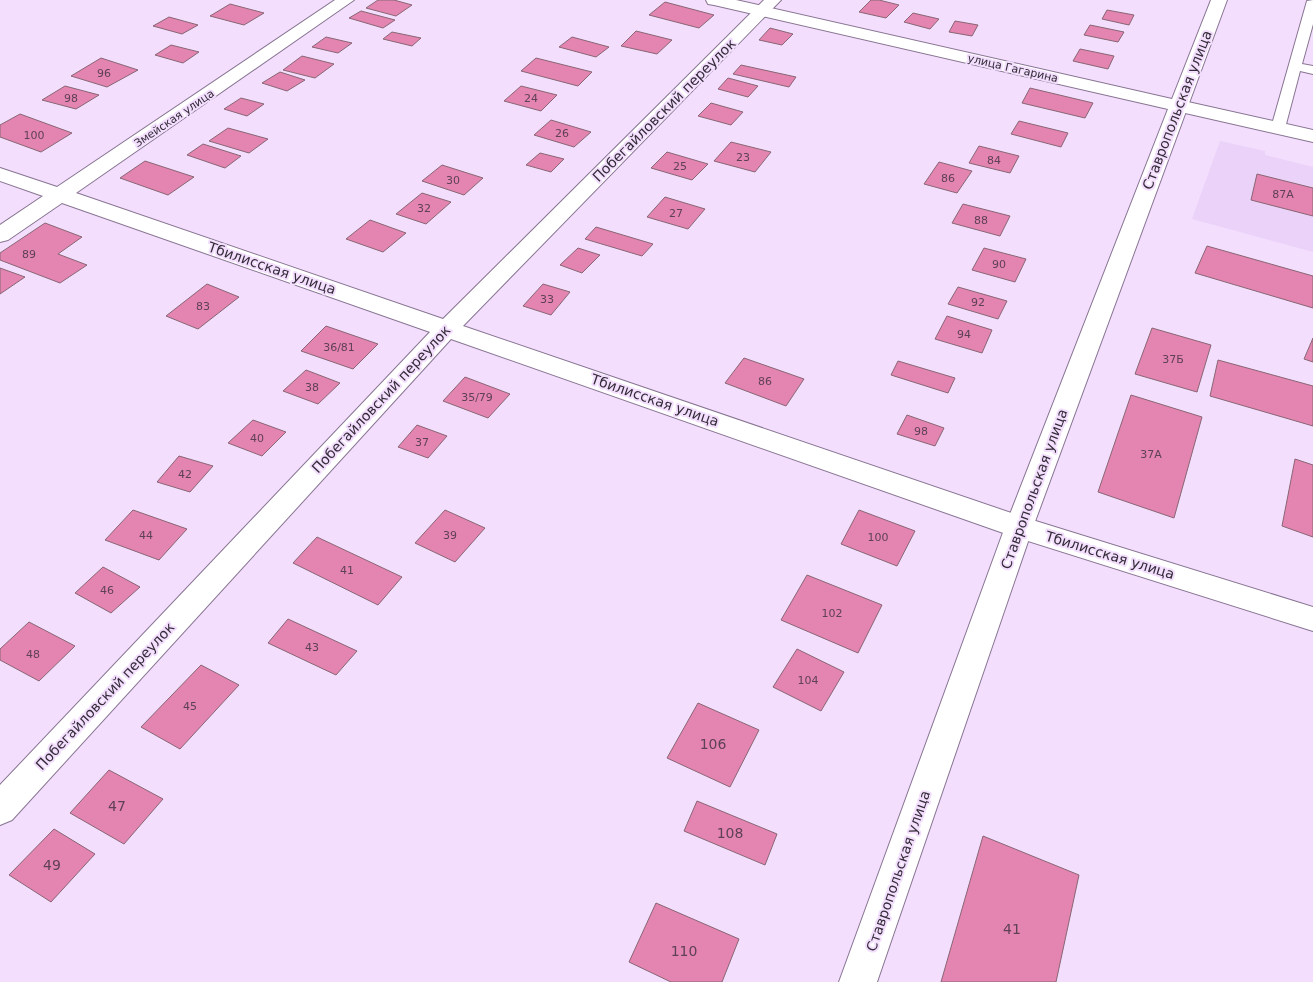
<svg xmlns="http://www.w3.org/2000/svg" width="1313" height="982" viewBox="0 0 1313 982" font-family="'DejaVu Sans',sans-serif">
<rect width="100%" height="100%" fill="#f3defe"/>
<path fill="#ebd2f9" d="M1220,141L1265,151V155L1313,167V252L1192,219Z"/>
<g fill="#e484b0" stroke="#886674">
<path d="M378,0H394L412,5L396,16L366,8Z"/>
<path d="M871,0H879L899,5L886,18L859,12Z"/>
<path d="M665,2L714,15L699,28L649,15Z"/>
<path d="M230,4L264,13L244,25L210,16Z"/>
<path d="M1107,10L1134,15L1129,25L1102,19Z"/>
<path d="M361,11L395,20L383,28L349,18Z"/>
<path d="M913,13L939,19L930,29L904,22Z"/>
<path d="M169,17L198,25L182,34L153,26Z"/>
<path d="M955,21L978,25L972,36L949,32Z"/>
<path d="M1090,25L1124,32L1118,42L1084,35Z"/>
<path d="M770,28L793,34L782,45L759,40Z"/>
<path d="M636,31L672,40L657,54L621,46Z"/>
<path d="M392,32L421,38L412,46L383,39Z"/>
<path d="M326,37L352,43L338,53L312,47Z"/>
<path d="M572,37L609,47L596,57L559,47Z"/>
<path d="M171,45L199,52L183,63L155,55Z"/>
<path d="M1080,49L1114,56L1108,69L1073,61Z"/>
<path d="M302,56L334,64L315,78L283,70Z"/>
<path d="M101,58L138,70L107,87L71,76Z"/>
<path d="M536,58L592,72L578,86L521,71Z"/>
<path d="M741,65L796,77L789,87L733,74Z"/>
<path d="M280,72L305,80L287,91L262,83Z"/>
<path d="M728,78L758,86L748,97L718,89Z"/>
<path d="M65,86L99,95L76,109L42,100Z"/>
<path d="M521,86L557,95L541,111L504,101Z"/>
<path d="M1030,88L1093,103L1085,118L1022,103Z"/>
<path d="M241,98L264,104L247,116L224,109Z"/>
<path d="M711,103L743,112L731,125L698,116Z"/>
<path d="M20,114L72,133L41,152L0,137V125Z"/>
<path d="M551,120L591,132L574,147L534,135Z"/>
<path d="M1019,121L1068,133L1061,147L1011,134Z"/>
<path d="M228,128L268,139L249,153L209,141Z"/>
<path d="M731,142L771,152L755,172L714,161Z"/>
<path d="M203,144L241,156L225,168L187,155Z"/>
<path d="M979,146L1019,156L1010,173L969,163Z"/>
<path d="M667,152L708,164L692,180L651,168Z"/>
<path d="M540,153L564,159L551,172L526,165Z"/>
<path d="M145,161L194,177L168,195L120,178Z"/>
<path d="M939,162L972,171L957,193L924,184Z"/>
<path d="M442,165L483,178L464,195L422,181Z"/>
<path d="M1257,174L1313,188V216L1251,200Z"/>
<path d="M422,193L451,202L426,224L396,214Z"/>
<path d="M665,197L705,209L688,229L647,217Z"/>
<path d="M963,204L1010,216L1000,236L952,223Z"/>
<path d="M370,220L406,233L383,252L346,239Z"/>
<path d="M45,223L82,237L58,254L87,265L60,283L0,260V253Z"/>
<path d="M596,227L653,244L642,256L585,239Z"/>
<path d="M1207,246L1313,276V308L1195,273Z"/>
<path d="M578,248L600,255L582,273L560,265Z"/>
<path d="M984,248L1026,259L1015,282L972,270Z"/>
<path d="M0,268L25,277L0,294Z"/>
<path d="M207,284L239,297L198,329L166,316Z"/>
<path d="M543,284L570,292L551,315L523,306Z"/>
<path d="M958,287L1007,301L998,319L948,304Z"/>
<path d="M947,316L992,330L982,353L935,339Z"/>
<path d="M326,326L378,344L353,369L301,351Z"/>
<path d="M1152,328L1211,345L1197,392L1135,374Z"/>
<path d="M1313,338V362L1304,359Z"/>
<path d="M744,358L804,379L786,406L725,383Z"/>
<path d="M1218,360L1313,386V426L1210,396Z"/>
<path d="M898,361L955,378L948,393L891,375Z"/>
<path d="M306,370L340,383L318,404L283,391Z"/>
<path d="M465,377L510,394L488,418L443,401Z"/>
<path d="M1131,395L1202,417L1174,518L1098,492Z"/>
<path d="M907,415L944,428L935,446L897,434Z"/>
<path d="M253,420L286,432L262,456L228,443Z"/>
<path d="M417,425L447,436L428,458L398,447Z"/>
<path d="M179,456L213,466L190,492L157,482Z"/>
<path d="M1295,459L1313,465V537L1282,526Z"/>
<path d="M133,510L187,529L159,560L105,540Z"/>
<path d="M445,510L485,528L455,562L415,543Z"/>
<path d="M859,510L915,531L897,566L841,544Z"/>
<path d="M317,537L402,577L378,605L293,563Z"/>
<path d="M103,567L140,587L111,613L75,593Z"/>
<path d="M807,575L882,605L858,653L781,620Z"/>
<path d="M288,619L357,651L336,675L268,643Z"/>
<path d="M29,622L75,646L39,681L0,660V649Z"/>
<path d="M797,649L844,672L821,711L773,687Z"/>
<path d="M201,665L239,685L180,749L141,727Z"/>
<path d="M698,703L759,730L730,787L667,758Z"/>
<path d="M109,770L163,799L124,844L70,813Z"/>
<path d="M697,801L777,834L765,865L684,831Z"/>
<path d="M54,829L95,854L51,902L9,875Z"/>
<path d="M983,836L1079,875L1056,982H941Z"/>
<path d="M656,903L739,939L722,982H671L629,962Z"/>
</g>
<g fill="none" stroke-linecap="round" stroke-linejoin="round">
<g stroke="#887592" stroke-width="2">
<path id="service" d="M1313,0V24L1302,64L1313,66V74L1300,71L1285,128L1278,132L1273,131L1271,128L1307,1Z"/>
</g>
<g stroke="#887592" stroke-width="2">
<g id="minor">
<path d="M335,0H354L76,193L443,319L764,0H781L463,326L1026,518L1313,607V631L1009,535L451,339L12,820L0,825V785L430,332L62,203L8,240L0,242V225L43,196L0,181V168L57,187Z"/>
<path d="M1179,100L1313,130V142L1172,110L1169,106L1172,102Z"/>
</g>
</g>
<g stroke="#887592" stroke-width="2">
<path id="tertiary" d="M706,0H736L1172,99L1211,0H1227L1033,527L877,982H839L1005,527L1168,109L714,5L708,4Z"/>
</g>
<use href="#service" fill="#fff" fill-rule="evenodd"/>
<use href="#minor" fill="#fff" fill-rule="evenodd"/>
<use href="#tertiary" fill="#fff" fill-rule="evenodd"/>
</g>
<g text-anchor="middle" stroke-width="4" stroke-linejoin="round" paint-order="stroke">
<g font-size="11" fill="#332b37" stroke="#f3defe">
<text transform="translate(1013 68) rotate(13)" y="4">улица Гагарина</text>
<text transform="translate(174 118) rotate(-34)" y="4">Змейская улица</text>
</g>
<g font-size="11" fill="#5f4155">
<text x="104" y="77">96</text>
<text x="71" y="102">98</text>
<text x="531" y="102">24</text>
<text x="562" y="137">26</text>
<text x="34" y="139">100</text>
<text x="743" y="161">23</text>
<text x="994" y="164">84</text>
<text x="680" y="170">25</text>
<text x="948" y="182">86</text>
<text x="453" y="184">30</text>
<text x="1283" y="198">87А</text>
<text x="424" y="212">32</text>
<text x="676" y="217">27</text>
<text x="981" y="224">88</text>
<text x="29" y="258">89</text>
<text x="999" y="268">90</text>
<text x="547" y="303">33</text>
<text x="978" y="306">92</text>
<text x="203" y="310">83</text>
<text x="964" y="338">94</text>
<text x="339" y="351">36/81</text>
<text x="1173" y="363">37Б</text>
<text x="765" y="385">86</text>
<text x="312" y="391">38</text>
<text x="477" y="401">35/79</text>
<text x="921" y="435">98</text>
<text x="257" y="442">40</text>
<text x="422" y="446">37</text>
<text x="1151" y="458">37А</text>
<text x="185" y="478">42</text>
<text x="146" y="539">44</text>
<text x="450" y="539">39</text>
<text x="878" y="541">100</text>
<text x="347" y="574">41</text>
<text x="107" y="594">46</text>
<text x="832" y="617">102</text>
<text x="312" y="651">43</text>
<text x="33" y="658">48</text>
<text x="808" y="684">104</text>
<text x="190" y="710">45</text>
</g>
<g font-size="14" fill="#332b37" stroke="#f3defe">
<text transform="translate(664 110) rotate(-45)" y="5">Побегайловский переулок</text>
<text transform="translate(1177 110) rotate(-69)" y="5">Ставропольская улица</text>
<text transform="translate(272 268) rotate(19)" y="5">Тбилисская улица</text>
<text transform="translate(381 399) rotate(-47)" y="5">Побегайловский переулок</text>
<text transform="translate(655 400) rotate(19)" y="5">Тбилисская улица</text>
<text transform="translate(1034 489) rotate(-70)" y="5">Ставропольская улица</text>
<text transform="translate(1110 555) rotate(17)" y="5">Тбилисская улица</text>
<text transform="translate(105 696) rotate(-47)" y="5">Побегайловский переулок</text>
<text transform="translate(898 871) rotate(-71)" y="5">Ставропольская улица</text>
</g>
<g font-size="14" fill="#5f4155">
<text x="713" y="749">106</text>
<text x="117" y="811">47</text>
<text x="730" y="838">108</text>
<text x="52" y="870">49</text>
<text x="1012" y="934">41</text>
<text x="684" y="956">110</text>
</g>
</g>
</svg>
